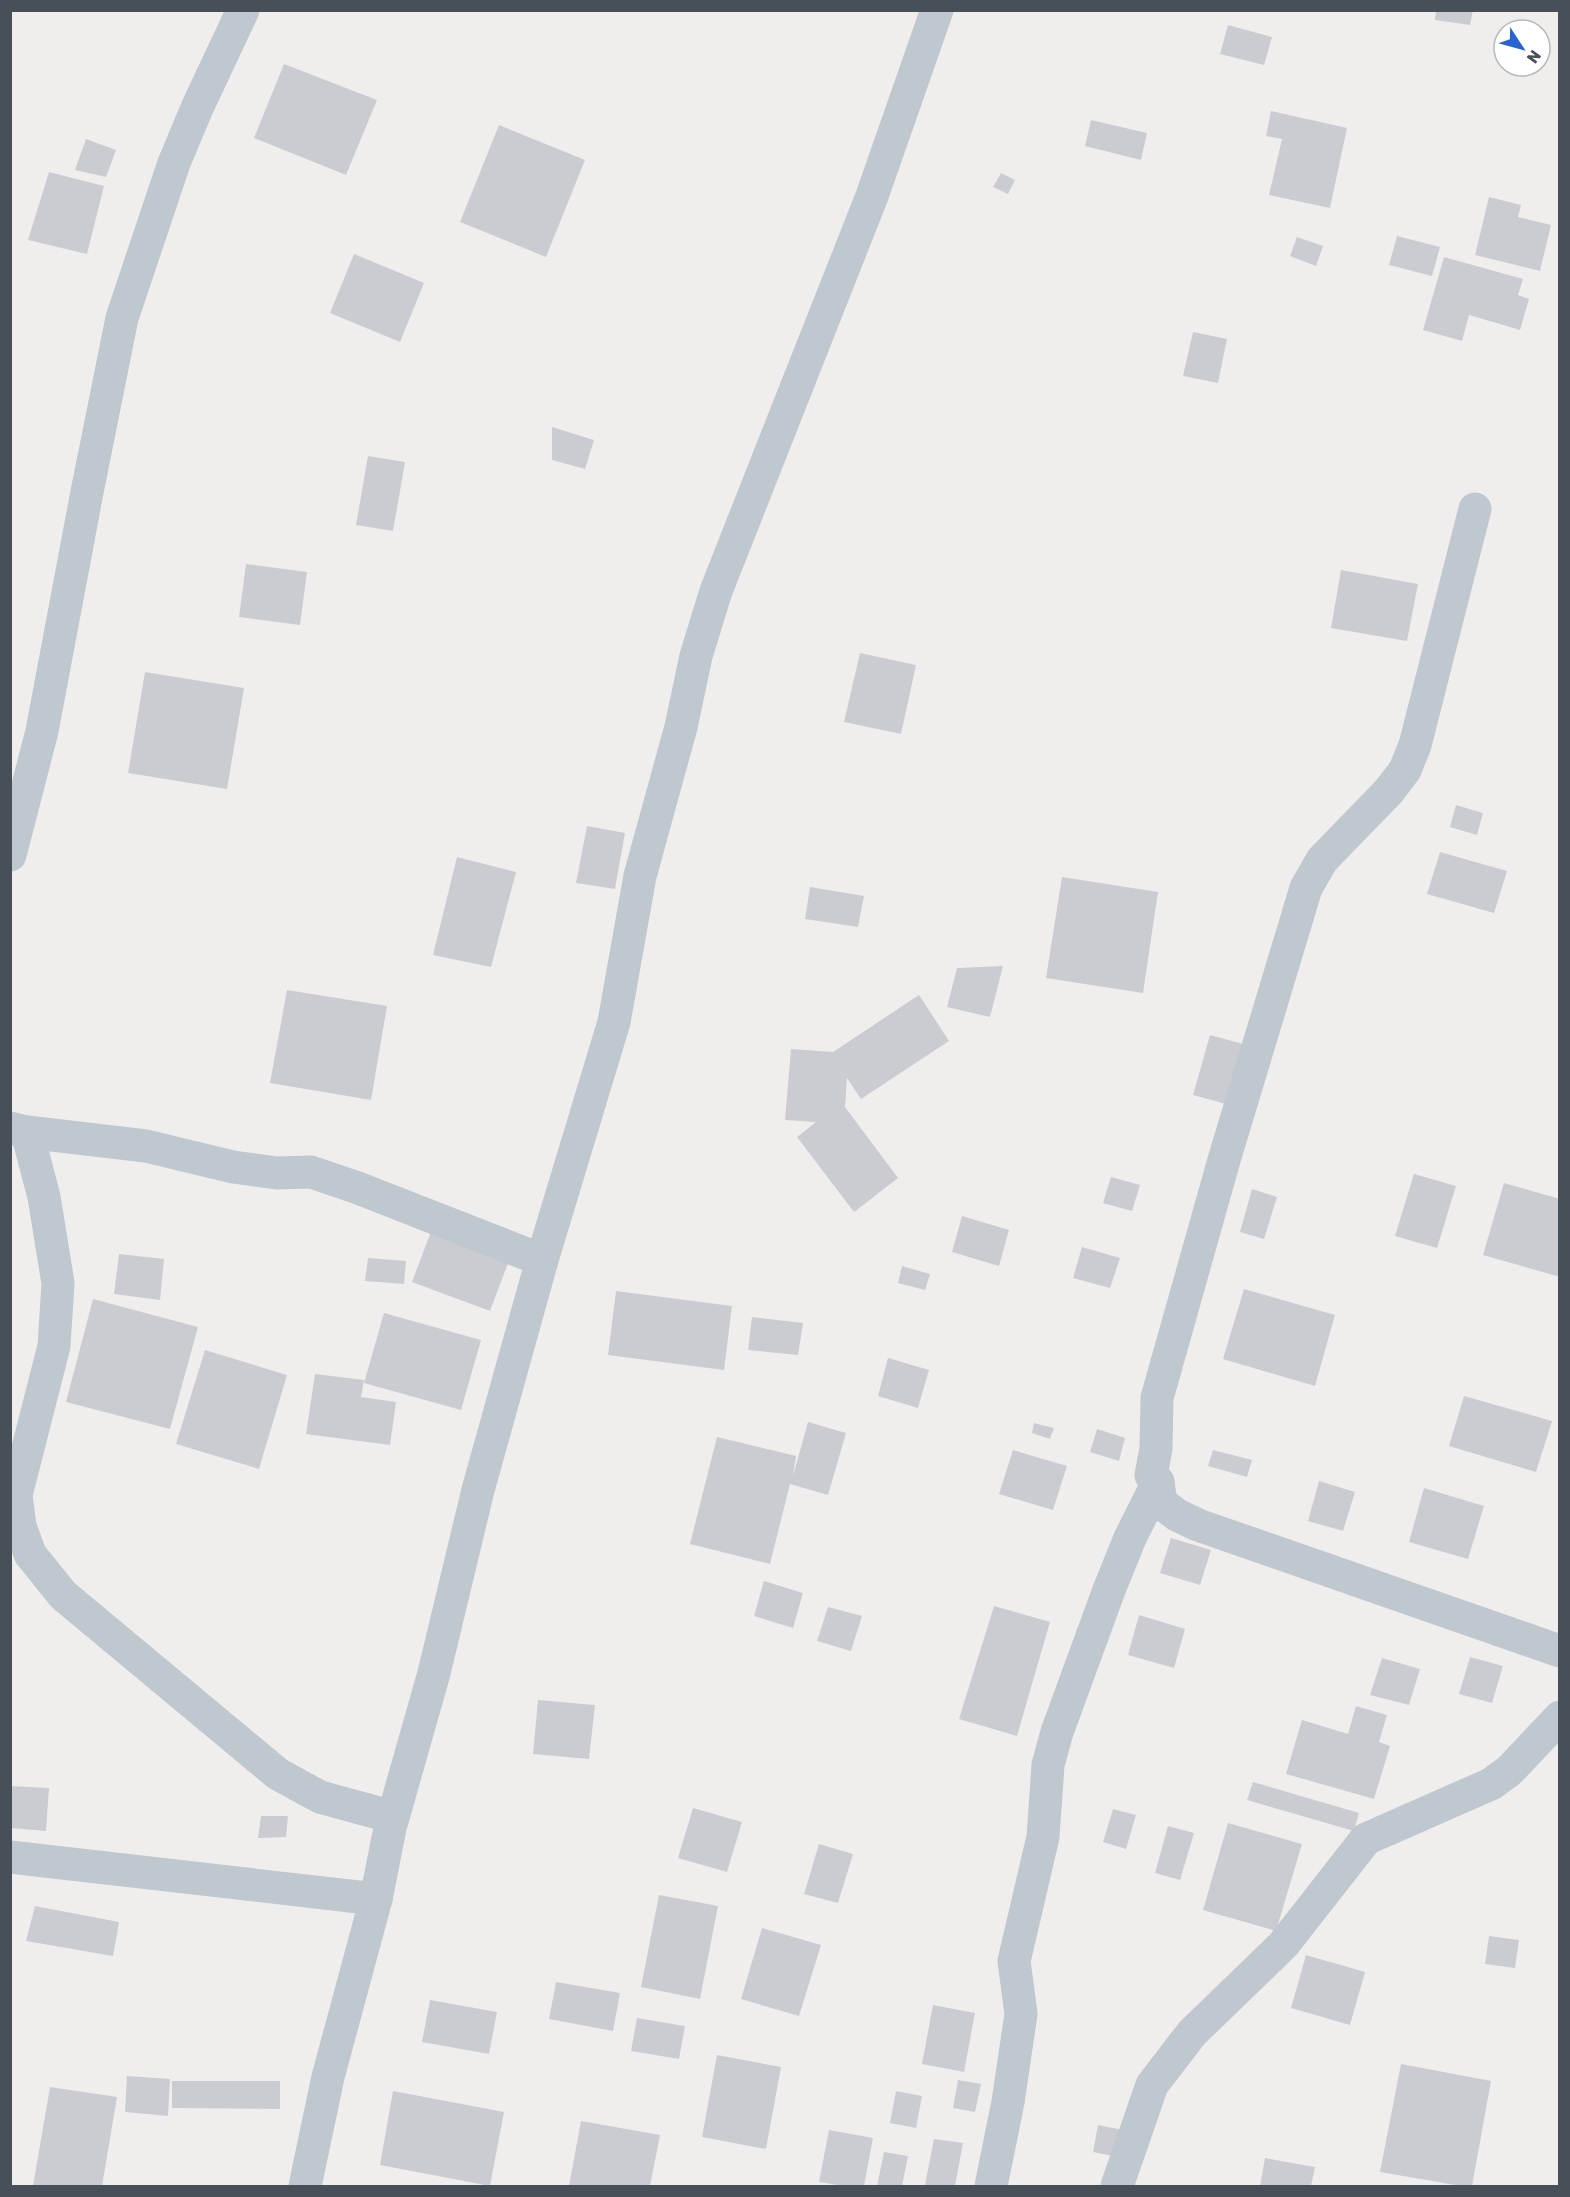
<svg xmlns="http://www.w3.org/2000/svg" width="1570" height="2197" viewBox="0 0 1570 2197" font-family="Rubik,sans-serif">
<rect width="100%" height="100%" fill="#f0eeed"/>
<g fill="#cbccd2">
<path d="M1436,10H1473L1470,25L1435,20Z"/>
<path d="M1228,25L1272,37L1264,65L1220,54Z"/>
<path d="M284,64L377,100L346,175L254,138Z"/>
<path d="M1271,111L1347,128L1330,208L1269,195L1282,139L1266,136Z"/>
<path d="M1091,120L1147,133L1141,160L1085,146Z"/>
<path d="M499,125L585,160L546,257L460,222Z"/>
<path d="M86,139L116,150L106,177L75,170Z"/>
<path d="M49,172L104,186L87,254L28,240Z"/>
<path d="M1001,173L1015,180L1008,194L993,187Z"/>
<path d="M1489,197L1521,205L1518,217L1551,225L1540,271L1475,255Z"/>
<path d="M1397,236L1440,247L1432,276L1389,265Z"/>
<path d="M1297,237L1323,246L1316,266L1290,256Z"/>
<path d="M354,254L424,283L400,342L330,313Z"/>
<path d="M1444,257L1523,279L1518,295L1529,299L1520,330L1469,315L1462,341L1423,330Z"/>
<path d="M1193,332L1227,339L1218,383L1183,376Z"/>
<path d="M552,427L594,440L585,469L552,460Z"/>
<path d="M368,456L405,462L393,531L356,525Z"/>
<path d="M246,564L307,572L300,625L239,617Z"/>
<path d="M1341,570L1418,584L1407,641L1331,628Z"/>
<path d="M860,653L916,665L901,734L844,722Z"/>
<path d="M145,672L244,688L227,789L128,773Z"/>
<path d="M1456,805L1483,813L1477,835L1450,827Z"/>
<path d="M587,826L625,833L615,889L576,883Z"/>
<path d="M1440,852L1507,871L1494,913L1427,894Z"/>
<path d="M457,857L516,872L491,967L433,955Z"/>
<path d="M1062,877L1158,892L1143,993L1046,978Z"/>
<path d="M810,887L864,896L858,927L805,919Z"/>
<path d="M1003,966L990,1017L947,1007L957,968Z"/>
<path d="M287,990L387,1006L371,1100L270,1083Z"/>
<path d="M919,995L949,1041L861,1099L847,1078L845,1107L898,1178L854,1212L797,1137L816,1122L785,1120L791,1049L833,1052Z"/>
<path d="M1210,1035L1243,1044L1226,1104L1193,1095Z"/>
<path d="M1414,1174L1456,1186L1437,1248L1395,1236Z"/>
<path d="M1111,1177L1140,1185L1132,1211L1103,1203Z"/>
<path d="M1504,1183L1560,1199V1277L1483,1255Z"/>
<path d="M1252,1189L1277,1197L1264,1239L1240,1232Z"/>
<path d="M962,1216L1009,1230L999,1266L952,1252Z"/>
<path d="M432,1229L510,1258L490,1311L412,1282Z"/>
<path d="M1082,1247L1120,1258L1110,1288L1073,1278Z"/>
<path d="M119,1254L164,1259L160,1300L114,1294Z"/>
<path d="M368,1258L406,1261L404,1284L365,1281Z"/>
<path d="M902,1266L930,1274L925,1290L898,1283Z"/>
<path d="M1244,1289L1335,1315L1315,1386L1223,1359Z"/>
<path d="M616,1291L732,1306L724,1370L608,1355Z"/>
<path d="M93,1299L198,1327L170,1429L66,1402Z"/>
<path d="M384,1313L481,1340L461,1410L364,1383Z"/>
<path d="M752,1317L803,1323L798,1355L748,1350Z"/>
<path d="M205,1350L287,1375L259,1469L176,1444Z"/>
<path d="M888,1358L929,1370L918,1408L878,1396Z"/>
<path d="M315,1374L364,1380L361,1397L396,1402L390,1445L306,1434Z"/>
<path d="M1464,1396L1552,1421L1536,1472L1449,1446Z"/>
<path d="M808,1422L846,1433L828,1495L790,1484L770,1564L690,1544L717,1437L796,1456L793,1476Z"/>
<path d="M1034,1423L1054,1428L1050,1439L1032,1433Z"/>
<path d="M1097,1429L1125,1438L1119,1461L1090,1452Z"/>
<path d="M1013,1450L1067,1466L1053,1510L999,1494Z"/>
<path d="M1213,1450L1252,1460L1247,1477L1208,1466Z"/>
<path d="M1319,1481L1355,1492L1343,1531L1308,1521Z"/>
<path d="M1424,1488L1484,1506L1468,1559L1409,1542Z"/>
<path d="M1171,1538L1211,1550L1200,1585L1160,1573Z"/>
<path d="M764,1581L803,1593L793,1628L754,1616Z"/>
<path d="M994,1606L1050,1622L1017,1736L959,1719Z"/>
<path d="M828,1607L862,1616L851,1651L817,1641Z"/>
<path d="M1139,1615L1185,1629L1174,1668L1128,1655Z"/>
<path d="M1470,1657L1503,1666L1492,1703L1459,1694Z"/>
<path d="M1382,1658L1420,1669L1409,1705L1370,1695Z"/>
<path d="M538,1700L595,1705L589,1759L533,1754Z"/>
<path d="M1356,1706L1387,1715L1379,1742L1390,1746L1374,1799L1286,1774L1302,1720L1348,1734Z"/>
<path d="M1253,1782L1359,1813L1354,1831L1247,1800Z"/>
<path d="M10,1786L49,1788L46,1831L10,1828Z"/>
<path d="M693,1808L742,1822L727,1872L678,1858Z"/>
<path d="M1113,1809L1136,1815L1126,1849L1103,1842Z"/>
<path d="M261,1816H288L286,1837L258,1838Z"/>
<path d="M1228,1823L1302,1844L1276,1931L1203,1910Z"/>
<path d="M1168,1826L1194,1833L1180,1880L1155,1873Z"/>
<path d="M819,1844L853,1854L838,1903L804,1894Z"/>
<path d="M659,1895L718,1906L700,1999L641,1987Z"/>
<path d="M35,1906L119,1922L113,1956L26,1941Z"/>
<path d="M762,1928L821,1945L799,2016L741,1999Z"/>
<path d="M1489,1936L1519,1940L1515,1968L1485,1964Z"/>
<path d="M1306,1955L1365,1972L1350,2025L1291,2008Z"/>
<path d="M556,1982L620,1993L613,2031L549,2019Z"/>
<path d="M430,2000L497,2012L489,2054L422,2042Z"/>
<path d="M933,2005L975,2013L964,2072L922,2064Z"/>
<path d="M637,2018L685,2026L679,2059L631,2051Z"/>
<path d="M717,2055L781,2067L766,2149L702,2137Z"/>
<path d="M1401,2064L1491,2081L1472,2186H1461L1380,2172Z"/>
<path d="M127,2076L170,2079L168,2116L125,2112Z"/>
<path d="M958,2080L981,2084L975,2112L953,2108Z"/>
<path d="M172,2081H280V2109L172,2108Z"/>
<path d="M50,2087L117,2097L102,2186H33Z"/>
<path d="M393,2091L504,2112L490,2186L380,2165Z"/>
<path d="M896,2091L922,2096L916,2128L890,2123Z"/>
<path d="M581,2121L660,2135L650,2186H569Z"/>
<path d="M1098,2125L1123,2130L1118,2157L1093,2152Z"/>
<path d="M829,2130L873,2138L864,2186H843L819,2182Z"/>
<path d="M934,2139L963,2143L955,2186L925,2185Z"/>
<path d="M884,2152L908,2156L902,2186H877Z"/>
<path d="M1265,2158L1315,2167L1311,2186H1260Z"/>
</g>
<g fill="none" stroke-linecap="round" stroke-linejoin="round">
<g stroke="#bfc7cf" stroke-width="33">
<path d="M1475,509L1415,745L1405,770L1389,791L1322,860L1306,888L1224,1160L1157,1398L1156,1449L1151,1475L1158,1482L1161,1503L1177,1515L1198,1525L1560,1651"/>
<path d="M10,855L42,731L87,492L122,318L174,163L197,108L243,10"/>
<path d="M10,1128L27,1132L146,1146L233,1167L277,1173L311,1172L358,1188L542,1260"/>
<path d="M27,1132L44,1197L58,1283L54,1346L16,1495L20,1526L30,1554L63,1595L278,1774L320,1797L393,1817"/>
<path d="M10,1857L376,1899"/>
<path d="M305,2186L328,2077L376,1899L390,1828L434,1673L478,1490L542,1260L614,1022L640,876L681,727L696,656L716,591L872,196L937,10"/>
<path d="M991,2186L1008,2102L1021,2014L1014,1961L1043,1837L1048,1765L1057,1732L1109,1590L1130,1538L1158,1482"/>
<path d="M1117,2186L1152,2085L1192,2033L1283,1945L1366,1839L1491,1784L1509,1771L1560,1717"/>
</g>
</g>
<rect width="1570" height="2197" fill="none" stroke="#474f59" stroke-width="24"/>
<g transform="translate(1522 48) rotate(126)"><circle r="28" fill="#ffffff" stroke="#b5b9bd" stroke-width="1.5"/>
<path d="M0-4.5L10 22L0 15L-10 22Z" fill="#2763d1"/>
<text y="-9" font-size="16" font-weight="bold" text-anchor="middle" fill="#474f59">N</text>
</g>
</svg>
